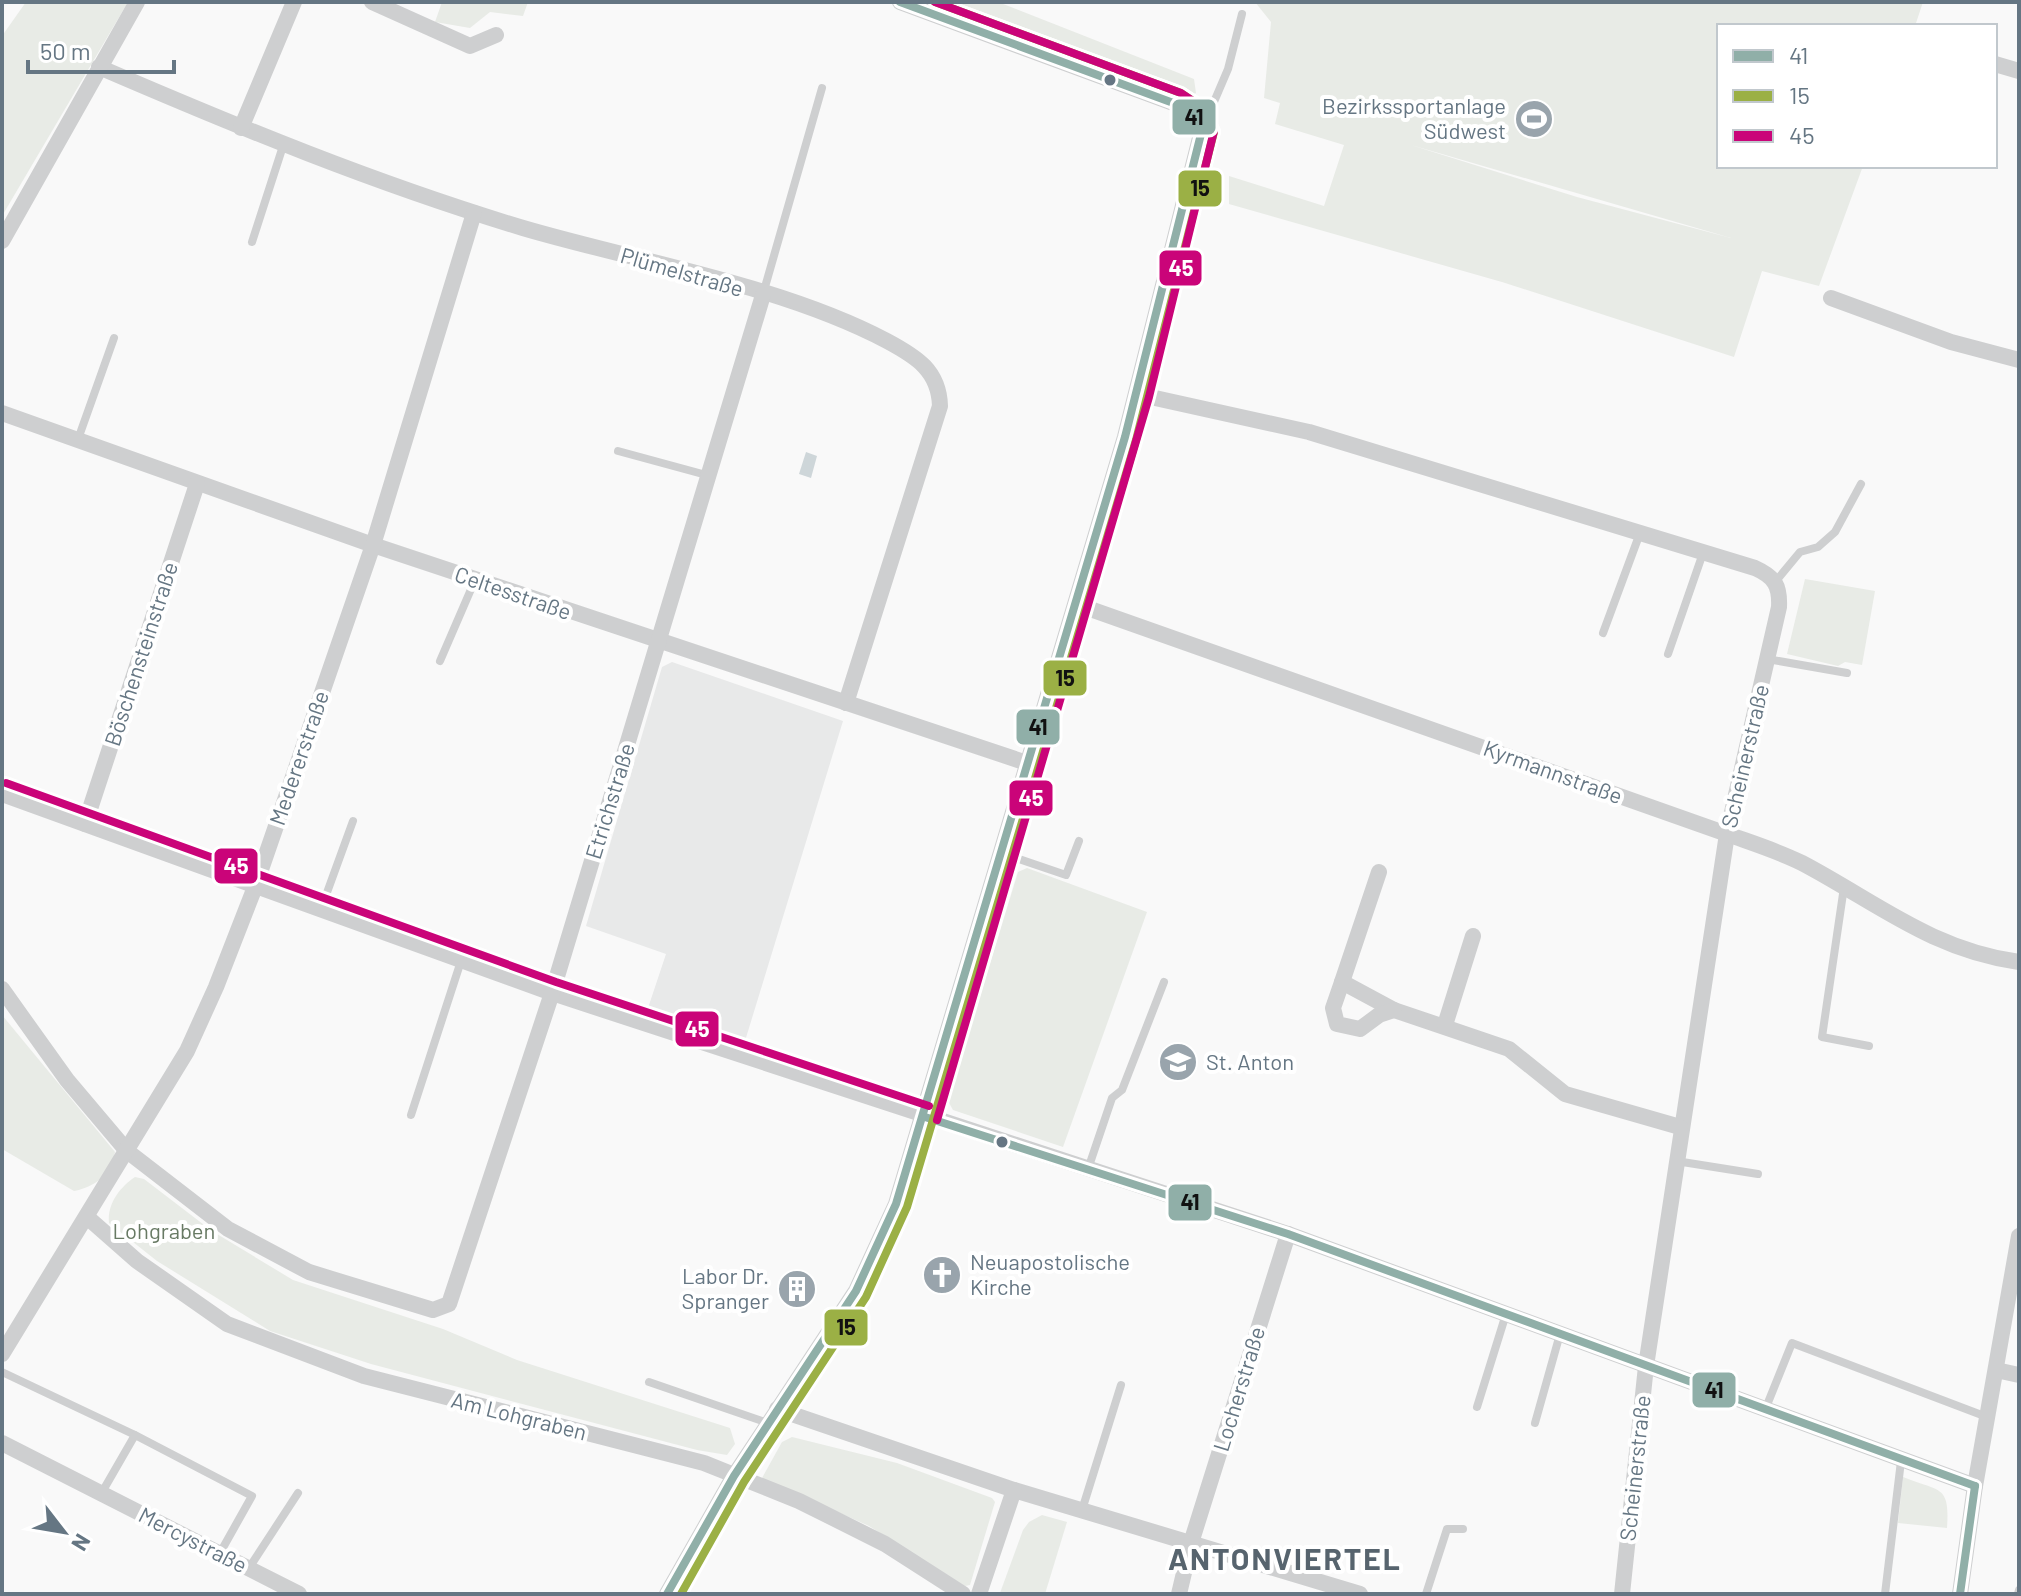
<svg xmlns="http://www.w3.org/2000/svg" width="2021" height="1596" viewBox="0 0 2021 1596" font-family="Barlow,sans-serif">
<rect width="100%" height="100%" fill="#f9f9f9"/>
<path fill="#e8e9e9" d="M672,662L843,721L745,1041L648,1008L666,954L586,926L662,667Z"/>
<g fill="#e8ebe6" fill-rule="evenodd">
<path d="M26,2H128L2,216V36Z"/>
<path d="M442,2H528L523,16L490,12L470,28L435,22Z"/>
<path d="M958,2H998L1194,79L1196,93L1187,99L1162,85L959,10Z"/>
<path d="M1255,2H1923L1915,26H1719V166H1863L1819,286L1762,271L1734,357L1502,282L1229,204V176L1324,206L1344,145L1275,124L1280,103L1264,98L1271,22ZM1411,145L1731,238L1577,197Z"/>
<path d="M1805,579L1875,591L1862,665L1845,662L1838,666L1787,654Z"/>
<path d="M1027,868L1147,912L1063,1147L953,1110L948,1101L1018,872Z"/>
<path d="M2,1015L115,1152C112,1174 95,1187 74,1191L2,1149Z"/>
<path d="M135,1177L144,1179L212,1231L293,1280L443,1329L517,1360L730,1428L735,1444L727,1455L697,1450L371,1364L270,1331L157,1261L109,1223C107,1204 120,1187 135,1177Z"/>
<path d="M792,1437L897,1463L992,1498L995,1502L970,1585L965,1586L869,1526L762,1478L782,1442Z"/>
<path d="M1903,1477C1940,1492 1950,1484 1947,1528L1898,1523Z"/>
<path d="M1042,1515L1067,1522L1045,1594L1000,1593L1023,1530L1029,1522Z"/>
</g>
<path fill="#ced6d9" d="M806,452L817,456L811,478L799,474Z"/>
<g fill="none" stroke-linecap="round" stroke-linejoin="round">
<g stroke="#cecfd0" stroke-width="8">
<path d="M1202,130L1228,69L1242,14"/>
<path d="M252,242L283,146"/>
<path d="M763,294L822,88"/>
<path d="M77,442L114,338"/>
<path d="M618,451L710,476"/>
<path d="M1776,581L1800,552L1818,547L1835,532L1861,484"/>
<path d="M1603,633L1640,533"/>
<path d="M1668,654L1703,553"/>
<path d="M1767,659L1847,673"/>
<path d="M440,661L475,580"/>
<path d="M1001,853L1066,875L1079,841"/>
<path d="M1844,887L1822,1037L1869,1046"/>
<path d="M321,909L353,821"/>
<path d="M411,1115L461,961"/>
<path d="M1676,1161L1758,1174"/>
<path d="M1088,1169L1112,1098L1122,1090L1164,982"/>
<path d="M2,1372L135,1435"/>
<path d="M649,1382L768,1423"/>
<path d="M1477,1407L1506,1314"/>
<path d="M1765,1410L1792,1343L1987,1417"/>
<path d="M1535,1423L1560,1334"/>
<path d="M101,1494L135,1435L252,1496L220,1553"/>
<path d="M1082,1510L1121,1385"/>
<path d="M249,1568L298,1493"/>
<path d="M1426,1594L1447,1529H1463"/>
<path d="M1885,1594L1901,1461"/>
<path d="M2018,1594L2019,1590"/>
</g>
<g stroke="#cecfd0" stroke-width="16">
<path d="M372,2L470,46L496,35"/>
<path d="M1995,64L2019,71"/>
<path d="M99,67C238,127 377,184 523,228C639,262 781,285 887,341C917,357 939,371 940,406L846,703"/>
<path d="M241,128L294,2"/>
<path d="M2,241L137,2"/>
<path d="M1831,298L1951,342L2019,360"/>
<path d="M1137,394L1309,432L1755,568C1775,577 1780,586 1779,607L1727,834L1646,1366L1622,1594"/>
<path d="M2,413L373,545L1027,763"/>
<path d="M1076,604L1727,834C1752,843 1778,851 1802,863C1876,902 1932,950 2019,962"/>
<path d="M2,794L552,993L1288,1234L1975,1486"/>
<path d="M85,824L197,484"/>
<path d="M1379,872L1342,982L1394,1010L1509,1049L1565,1094L1680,1127"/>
<path d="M1342,982L1333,1008L1337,1024L1360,1029L1379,1015L1394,1010"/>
<path d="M2,989L67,1080L127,1151L228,1229L309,1272L433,1310L449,1304L552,993L763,295"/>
<path d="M1445,1025L1473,936"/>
<path d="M87,1217L137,1261L227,1324L364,1376L704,1463L799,1501L885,1544L963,1594"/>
<path d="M2,1354L187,1051L216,987L255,887L373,545L474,213"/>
<path d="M1996,1370L2019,1375"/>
<path d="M777,1409L1014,1490L1360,1594"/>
<path d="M2,1443L299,1594"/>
<path d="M667,1594L734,1476L856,1291L896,1204L1125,437L1202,130L1193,115L1176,104L900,2"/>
<path d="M979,1594L1014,1490"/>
<path d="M1179,1594L1191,1543L1288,1234"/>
<path d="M1960,1594L1975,1486L2019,1236"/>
</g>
<g stroke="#fff" stroke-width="14">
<g id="bus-1">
<path d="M925,1117L1288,1234L1975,1486"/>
<path d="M667,1594L734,1476L856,1291L896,1204L1125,437L1202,130L1193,115L1176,104L900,2"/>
<path d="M1960,1594L1975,1486"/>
</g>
</g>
<g stroke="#fff" stroke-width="14">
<path id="bus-2" d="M681,1594L744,1482L866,1297L907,1207L1136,440L1214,132L1202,107L1181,93L935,2"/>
</g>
<g stroke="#fff" stroke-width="14">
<g id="bus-3">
<path d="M935,2L1181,93L1202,107L1214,131L1149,397L937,1120"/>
<path d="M6,783L556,982L929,1106"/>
</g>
</g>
<use href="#bus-1" stroke="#90afa8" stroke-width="8"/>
<use href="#bus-2" stroke="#9bb045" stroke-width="8"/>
<use href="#bus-3" stroke="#ca0479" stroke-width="8"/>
</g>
<defs>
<g id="stadium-disc" transform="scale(2)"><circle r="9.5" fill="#99a4ac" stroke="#fff"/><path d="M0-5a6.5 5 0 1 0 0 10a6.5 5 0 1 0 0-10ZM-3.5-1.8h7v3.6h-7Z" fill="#fff"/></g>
<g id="school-disc" transform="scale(2)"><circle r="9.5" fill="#99a4ac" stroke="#fff"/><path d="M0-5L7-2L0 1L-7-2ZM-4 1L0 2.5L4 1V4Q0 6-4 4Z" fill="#fff"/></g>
<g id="church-disc" transform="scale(2)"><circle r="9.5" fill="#99a4ac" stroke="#fff"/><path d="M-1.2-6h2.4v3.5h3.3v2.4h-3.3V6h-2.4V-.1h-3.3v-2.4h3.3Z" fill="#fff"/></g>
<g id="building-disc" transform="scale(2)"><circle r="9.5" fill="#99a4ac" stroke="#fff"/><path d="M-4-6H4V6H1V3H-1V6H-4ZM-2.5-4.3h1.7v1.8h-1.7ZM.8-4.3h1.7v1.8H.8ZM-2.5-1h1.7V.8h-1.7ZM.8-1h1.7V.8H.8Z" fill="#fff"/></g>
</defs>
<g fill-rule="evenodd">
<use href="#stadium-disc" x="1534" y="119"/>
<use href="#school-disc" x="1178" y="1062"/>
<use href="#church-disc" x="942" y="1275"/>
<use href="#building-disc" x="797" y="1289"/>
</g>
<g fill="#657683" stroke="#fff" stroke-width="3">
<circle cx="1110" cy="80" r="7"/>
<circle cx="1002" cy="1142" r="7"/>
</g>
<g text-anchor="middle" stroke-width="8" stroke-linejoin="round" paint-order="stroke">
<g font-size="22" fill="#657683" stroke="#fff" text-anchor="end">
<text x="1506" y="114">Bezirkssportanlage<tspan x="1506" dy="25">Südwest</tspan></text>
<text x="1206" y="1070" text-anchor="start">St. Anton</text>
<text x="970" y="1270" text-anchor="start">Neuapostolische<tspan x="970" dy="25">Kirche</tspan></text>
<text x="769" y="1284">Labor Dr.<tspan x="769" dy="25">Spranger</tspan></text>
</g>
<g font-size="22" fill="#657683" stroke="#fff">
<text transform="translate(682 272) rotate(16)" y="8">Plümelstraße</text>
<text transform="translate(513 593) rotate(19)" y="8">Celtesstraße</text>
<text transform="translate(141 654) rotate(-72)" y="8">Böschensteinstraße</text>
<text transform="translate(1745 756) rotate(-77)" y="8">Scheinerstraße</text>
<text transform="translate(299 758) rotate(-71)" y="8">Medererstraße</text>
<text transform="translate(1553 772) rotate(20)" y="8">Kyrmannstraße</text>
<text transform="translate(610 801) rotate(-73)" y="8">Etrichstraße</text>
<text transform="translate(1239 1389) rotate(-73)" y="8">Locherstraße</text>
<text transform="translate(519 1416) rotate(14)" y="8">Am Lohgraben</text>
<text transform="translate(1635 1468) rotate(-84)" y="8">Scheinerstraße</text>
<text transform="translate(193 1540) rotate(27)" y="8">Mercystraße</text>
</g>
<g font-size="22" fill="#687a64" stroke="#fff">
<text x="164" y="1239">Lohgraben</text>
</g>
<g font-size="30" font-weight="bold" letter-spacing="2" fill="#57646e" stroke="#fff">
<text x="1285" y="1570">ANTONVIERTEL</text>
</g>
</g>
<g stroke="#fff" stroke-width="3">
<rect x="1171" y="98" width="46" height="38" rx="8" fill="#90afa8"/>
<rect x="1177" y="169" width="46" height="39" rx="8" fill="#9bb045"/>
<rect x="1158" y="249" width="45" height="38" rx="8" fill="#ca0479"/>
<rect x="1042" y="659" width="46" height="38" rx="8" fill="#9bb045"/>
<rect x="1015" y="708" width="46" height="38" rx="8" fill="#90afa8"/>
<rect x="1008" y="779" width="46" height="38" rx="8" fill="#ca0479"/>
<rect x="213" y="847" width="46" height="38" rx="8" fill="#ca0479"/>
<rect x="674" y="1010" width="46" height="38" rx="8" fill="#ca0479"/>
<rect x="1167" y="1183" width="46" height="39" rx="8" fill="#90afa8"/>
<rect x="823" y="1308" width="46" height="39" rx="8" fill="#9bb045"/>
<rect x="1691" y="1371" width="46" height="38" rx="8" fill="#90afa8"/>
</g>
<g font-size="22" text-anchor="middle" font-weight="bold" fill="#fff">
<text x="1181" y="276">45</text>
<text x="1031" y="806">45</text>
<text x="236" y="874">45</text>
<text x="697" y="1037">45</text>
</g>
<g font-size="22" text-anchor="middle" font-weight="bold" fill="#111">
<text x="1194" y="125">41</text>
<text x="1200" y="196">15</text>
<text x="1065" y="686">15</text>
<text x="1038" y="735">41</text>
<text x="1190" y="1210">41</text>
<text x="846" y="1335">15</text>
<text x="1714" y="1398">41</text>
</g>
<rect width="2021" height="1596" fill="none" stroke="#657683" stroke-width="8"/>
<rect x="1717" y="24" width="280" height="144" fill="#ffffff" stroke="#c1c8cd" stroke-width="2"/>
<rect x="1733" y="50" width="40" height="12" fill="#90afa8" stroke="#c1c8cd" stroke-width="2"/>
<text x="1789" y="64" font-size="24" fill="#657683">41</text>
<rect x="1733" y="90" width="40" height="12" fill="#9bb045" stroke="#c1c8cd" stroke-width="2"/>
<text x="1789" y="104" font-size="24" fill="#657683">15</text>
<rect x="1733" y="130" width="40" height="12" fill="#ca0479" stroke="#c1c8cd" stroke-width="2"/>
<text x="1789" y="144" font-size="24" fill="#657683">45</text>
<g transform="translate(64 1532) rotate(121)" stroke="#ffffff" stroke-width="6" paint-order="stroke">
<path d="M0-6L14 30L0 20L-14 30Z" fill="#657683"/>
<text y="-12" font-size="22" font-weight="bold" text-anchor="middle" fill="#657683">N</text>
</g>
<path d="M28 60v12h146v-12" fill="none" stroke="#657683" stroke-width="4"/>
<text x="40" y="60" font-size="24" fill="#657683" stroke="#ffffff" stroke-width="6" paint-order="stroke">50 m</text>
</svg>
